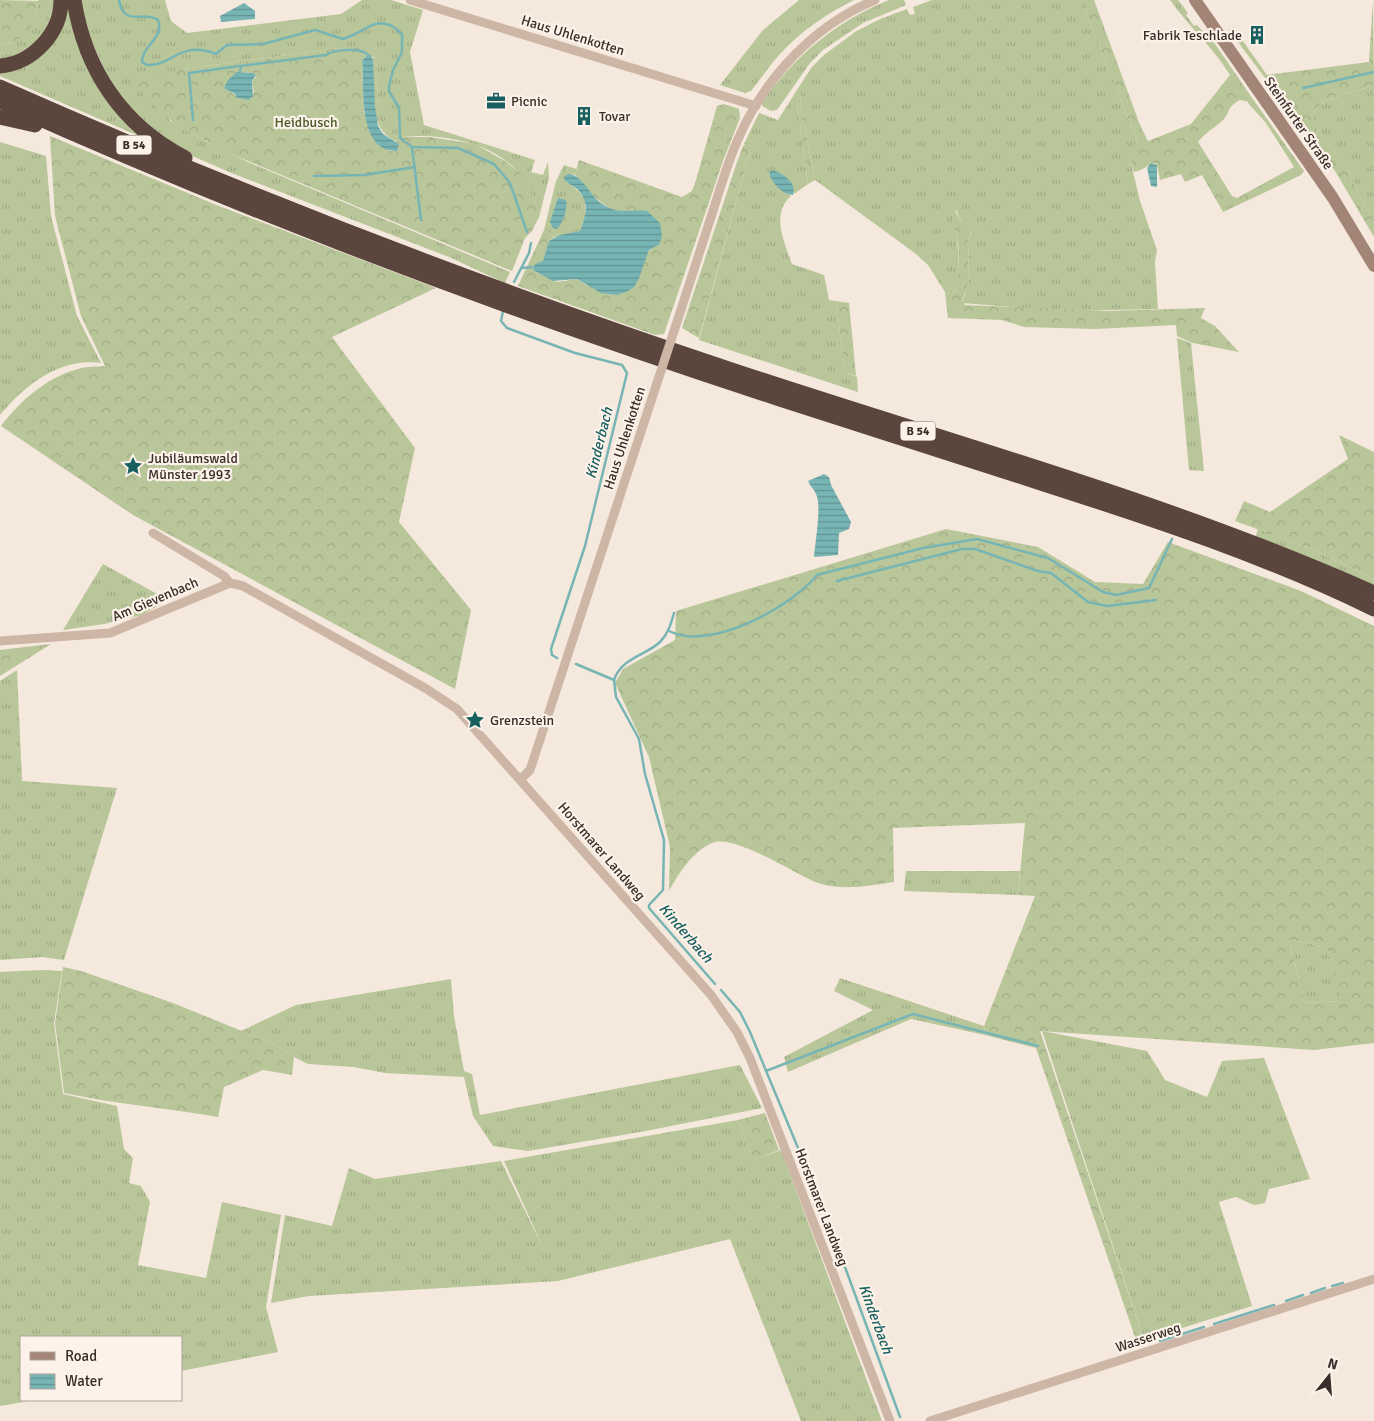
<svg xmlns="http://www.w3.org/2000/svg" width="1374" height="1421" viewBox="0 0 1374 1421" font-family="Signika,sans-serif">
<defs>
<pattern id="grass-tufts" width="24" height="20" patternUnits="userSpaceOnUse" patternTransform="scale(1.25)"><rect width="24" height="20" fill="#b9c69a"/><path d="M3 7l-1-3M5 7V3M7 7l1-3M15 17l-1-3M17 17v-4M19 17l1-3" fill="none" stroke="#a0aa85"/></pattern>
<pattern id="forest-crowns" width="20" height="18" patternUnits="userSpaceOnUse" patternTransform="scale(1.25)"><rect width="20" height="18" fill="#b9c69a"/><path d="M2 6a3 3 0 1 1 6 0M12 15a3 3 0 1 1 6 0" fill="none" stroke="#a0aa85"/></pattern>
<pattern id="water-rules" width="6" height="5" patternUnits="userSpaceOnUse" patternTransform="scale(1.25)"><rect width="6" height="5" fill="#77b5b5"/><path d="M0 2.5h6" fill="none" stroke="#639393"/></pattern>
</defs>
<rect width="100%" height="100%" fill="#f5e8dc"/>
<g fill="url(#grass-tufts)">
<path d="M38,0H55C48,34 34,51 0,60V45C25,43 37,23 38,0Z"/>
<path d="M65,0L74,18L141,137L0,76V70L22,65Z"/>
<path d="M81,0H165L171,21L187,33L341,14L362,0H391L423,10L410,52L424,125L535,160L531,172L543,175L548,162L549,178L539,217C539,207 532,196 527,186C508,148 458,136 418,136C406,136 396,140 385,132C370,109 385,64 371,51L339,48L184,69L169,120L207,142L248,162L510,272L505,283L449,257L229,172L183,152L164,140L114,91L88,33Z"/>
<path d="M799,0H854C826,14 801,31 780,54C769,66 761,79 751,91L745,93L720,85L763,30Z"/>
<path d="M889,0H904L906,5L863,23L823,50L810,63L777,110L771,111L762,106V102C796,55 835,22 889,0Z"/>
<path d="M932,0H1081L1137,141L1129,155L1140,201L1157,250L1155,262L1158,309L1060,311L962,303L969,282L968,241L972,231L959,218L957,211L953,210C956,229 964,278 953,293L945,292L928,265L916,254L815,180L801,108L800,90L797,102L808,184L794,194C794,182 782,172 771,171L769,174L777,186L791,196C770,214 785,244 792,264L824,275L829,300L836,301L845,372L857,377L858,392L699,340L751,147L744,144L759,113L778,120L811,68L824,55L855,32L880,19L907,9L910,15L915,14L913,7Z"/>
<path d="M1170,0H1178L1188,13L1186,15L1194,26L1197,25L1215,44L1235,73L1230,75C1213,47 1189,27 1170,0Z"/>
<path d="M1374,85V224L1343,162L1316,128L1313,118L1315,109L1325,101Z"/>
<path d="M1250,95L1304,171L1301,175L1272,189V184L1268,181L1294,167L1266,123L1248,103Z"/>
<path d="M0,142L46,156L51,216L77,316L101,363C60,357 25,385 0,415Z"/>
<path d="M564,165L577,169L575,175L573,174L566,182L574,187L585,198V217L580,231L555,237L544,230L556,181Z"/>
<path d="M1177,338L1191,343L1204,471L1189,470Z"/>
<path d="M1258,529L1314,550L1374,579V587L1255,538Z"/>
<path d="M103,564L168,600L142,615L104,624L63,630Z"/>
<path d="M17,670L22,781L117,788L64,960L43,957L0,960V681Z"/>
<path d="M906,871H1020L1018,895L904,891Z"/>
<path d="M1289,940L1327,947L1343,1001L1305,1003Z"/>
<path d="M41,970L62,971L54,1023L63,1094L117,1106L124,1149L133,1158L129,1183L141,1186L150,1202L138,1265L206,1278L222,1202L281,1215L266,1307L278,1352L181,1371V1337H21V1400H34L0,1406V972Z"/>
<path d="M840,978L984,1026L985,1035L911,1019L788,1072L784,1057L873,1010L834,991Z"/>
<path d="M451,979L454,1016L464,1071L472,1074L480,1115L740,1065L762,1108L646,1131L528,1151L493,1146L473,1116L464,1077L385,1073L354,1067L308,1064L294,1057L276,1045L241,1031L296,1005Z"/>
<path d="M1042,1031L1147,1051L1165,1080L1207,1097L1222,1061L1264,1058L1310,1179L1269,1189L1265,1203L1254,1205L1236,1197L1219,1202L1252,1306L1144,1340Z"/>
<path d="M738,1120L754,1160L781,1150L882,1421H801L730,1239L558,1281L309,1296L271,1303L285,1215L332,1226L349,1168L375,1179L501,1161L545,1252L504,1161Z"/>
</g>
<g fill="url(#forest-crowns)" fill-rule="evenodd">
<path d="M0,0L38,1C37,24 25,43 0,45Z"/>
<path d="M1081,0H1094L1140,125L1148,141L1191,124L1230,75L1235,73L1250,95L1249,102L1240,100C1226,107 1230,114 1222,121C1212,130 1207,131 1198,142L1232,196L1237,198L1268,181L1272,184V189L1223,212L1202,175L1185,182L1181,174L1160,180L1157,165L1154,163C1146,165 1145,170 1134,172L1128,153L1137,141Z"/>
<path d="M1373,0L1374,85L1325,101L1315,109L1313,118L1316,128L1343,162L1374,224V237L1335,171L1229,30L1233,27L1267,75L1369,62Z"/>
<path d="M360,47L371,51C385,64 370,109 385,132L398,137H430L475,144L505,161L522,175L539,210V217L532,231L525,238L512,271L224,151L175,124L145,97L132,80L184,69L339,48ZM368,54L373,57V60C374,87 367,130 396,141V151H390L369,131L364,111L362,61ZM240,72L252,73L256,77L252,81L254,92L251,99H240L227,89L228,80Z"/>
<path d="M800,89L801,108L815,180L808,184L796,94Z"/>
<path d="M724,104L739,109L740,118L723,161L664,334L655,335L518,286L544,230L555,237L549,241L544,259L536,272L557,282L577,279L588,286L646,257L649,250L659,245L660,242L637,211C619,217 599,203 588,190C583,185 581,180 575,175L579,160L682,197L692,191L696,180L717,106Z"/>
<path d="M50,136L219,206L436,288L332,337L415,448L399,522L471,610L455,689L133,515L1,426C20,401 47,377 78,369C87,366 97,367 105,366L81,316L55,216Z"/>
<path d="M746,144L751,147L699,338L682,328L735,168L743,146Z"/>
<path d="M955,210L960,220L969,223L973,227L968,241L969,282L962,301L965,305L1107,311L1205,308L1201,318L1215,326L1239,352L1193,343L1177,336L1176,325L1095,329L1024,327L1002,320L948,318L945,292L953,293L955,290C959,275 960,254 957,238C956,229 951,221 952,211Z"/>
<path d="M836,301L849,303L856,376L845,372Z"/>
<path d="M1339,435L1374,452V579L1314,550L1235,521L1244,501L1270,512L1348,459Z"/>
<path d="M946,529L1038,547L1095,582L1143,584L1168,542L1301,591L1374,626V1043L1314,1050L1040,1031L1144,1340L1137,1343L1036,1048L985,1035L984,1026L1035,896L1018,895L1025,823L893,828L894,882C868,886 843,891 818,883C796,875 734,833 712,843C693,851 678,874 669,891L670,847L649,757L615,683L623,669L675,640L676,611ZM1289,940L1327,947L1342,1001L1305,1003Z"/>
<path d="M51,644L0,676V650Z"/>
<path d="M63,967L81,971L173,1003L276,1045L294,1057L292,1075L263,1070L224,1087L218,1117C166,1108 115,1104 64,1093L55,1023Z"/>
<path d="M765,1113L779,1150L754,1160L738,1120Z"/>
</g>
<g fill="url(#water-rules)">
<path d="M244,3L255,11V19L221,22L220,16Z"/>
<path d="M368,54L371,55L373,60L375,107L378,126L383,134L399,144L397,151C356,151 365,87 362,61Z"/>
<path d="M237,72L252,73L256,75L252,81L253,96L249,100L237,98L235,94L224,88L228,80Z"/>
<path d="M1151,163L1157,165V187L1151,186L1147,168Z"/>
<path d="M773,170C784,174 797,183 793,195C783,195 771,183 769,172Z"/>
<path d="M569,174C583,175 591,198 604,205C620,215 631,209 647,211L660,223L662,236L659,245L649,250L639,278L634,287L628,291L617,295L601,293L577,279L553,281L533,270L535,264L543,261L549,241L560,235L580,231C586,216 590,201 577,189C573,185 567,184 564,179V176Z"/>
<path d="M558,198L566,200C568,208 563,223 557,229L553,228L550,222Z"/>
<path d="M824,474L829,477L831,485L851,522L849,529L839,533L838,555L814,557C815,543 822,505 816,494C814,489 810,486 808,481Z"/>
</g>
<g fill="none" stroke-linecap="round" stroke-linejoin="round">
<g stroke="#77b5b5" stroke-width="2.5">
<path d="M119,0C124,28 143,10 158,20C165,38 142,45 142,62L147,65C174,66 178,40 216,54L227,45L263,44L315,30L343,39C366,33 378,10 402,34V52L393,70L389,86V91L399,108L400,138L412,147L458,148L494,164L510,183L527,232"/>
<path d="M240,72L241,66L326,55C335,49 363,47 369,56"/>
<path d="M1303,88L1374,72"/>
<path d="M193,120L189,73L239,66"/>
<path d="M412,147L421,220"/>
<path d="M314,176L364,175L415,167"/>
<path d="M522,268L532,267"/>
<path d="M514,282L529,253L531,243"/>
<path d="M503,311L501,321L507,328L575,353L622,365L627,373L585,546L551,649L552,655L557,658"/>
<path d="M837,581L962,549H975L1038,571L1051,573L1088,602L1107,606L1156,600"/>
<path d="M669,631C710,652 791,607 817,575L923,548L977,539L1048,558L1103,592L1116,595L1149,588L1172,539"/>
<path d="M576,664L614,680L616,697L639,739L645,774L664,840L663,890L649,905V908L715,984"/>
<path d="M614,680C621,658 645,656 660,642C668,634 671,624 674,613"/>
<path d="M721,990L740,1012L750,1032L827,1218"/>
<path d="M766,1071L913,1014L1038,1046"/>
<path d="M831,1229L900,1417"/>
<path d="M1332,1286L1343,1283"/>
<path d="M1311,1293L1325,1288"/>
<path d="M1286,1301L1303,1295"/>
<path d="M1214,1324L1274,1305"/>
<path d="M1160,1341L1204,1327"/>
</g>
<g stroke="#ceb6a6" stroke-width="9">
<path d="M410,0L756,106"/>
<path d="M676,325C688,289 699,253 711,217C720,190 727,163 739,137C765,78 814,25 875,0"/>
<path d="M153,533L224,576L230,583L243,586L425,688L457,709L711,995L737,1032L750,1058L890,1421"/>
<path d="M0,641L110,633L230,583"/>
<path d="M521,779L530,770L657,383"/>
<path d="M930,1421L1374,1279"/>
</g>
<path stroke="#a28577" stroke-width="12" d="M1195,0L1333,198L1374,266"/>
<g stroke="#5b463e" stroke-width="15">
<path d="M74,0C85,70 122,125 185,158"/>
<path d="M0,66C33,63 61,33 61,0"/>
<path d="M0,87C240,193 485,288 735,371C948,442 1168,501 1374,593"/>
<path d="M0,101C253,215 513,312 777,398C866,427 955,456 1044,484C1156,520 1268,557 1374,609"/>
<path d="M0,117L35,125"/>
</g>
<path stroke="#ceb6a6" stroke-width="9" d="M657,383L676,325"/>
</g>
<defs>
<g id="building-bare" transform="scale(1.5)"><path d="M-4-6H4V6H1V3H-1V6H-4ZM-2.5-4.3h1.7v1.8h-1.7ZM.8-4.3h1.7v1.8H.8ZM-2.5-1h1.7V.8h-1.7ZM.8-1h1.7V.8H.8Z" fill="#185f60" stroke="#fcf2e9" stroke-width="2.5" paint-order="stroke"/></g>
<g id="office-bare" transform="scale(1.5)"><path d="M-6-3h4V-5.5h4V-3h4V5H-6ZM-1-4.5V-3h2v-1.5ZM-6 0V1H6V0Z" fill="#185f60" stroke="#fcf2e9" stroke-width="2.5" paint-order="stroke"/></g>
<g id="sight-bare" transform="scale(1.5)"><path d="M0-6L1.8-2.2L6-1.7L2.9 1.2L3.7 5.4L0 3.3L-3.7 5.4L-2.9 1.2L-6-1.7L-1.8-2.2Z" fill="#185f60" stroke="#fcf2e9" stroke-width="2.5" paint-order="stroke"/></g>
</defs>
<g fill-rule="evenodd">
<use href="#building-bare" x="1257" y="35"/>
<use href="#office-bare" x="496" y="101"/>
<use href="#building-bare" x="584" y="116"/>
<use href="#sight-bare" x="133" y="466"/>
<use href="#sight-bare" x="475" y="720"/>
</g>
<g text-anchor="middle" stroke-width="4.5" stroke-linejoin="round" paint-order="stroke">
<g fill="#fcf2e9" stroke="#746762" stroke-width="1">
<rect x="116.5" y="135.5" width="35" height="19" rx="4"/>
<rect x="900.5" y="421.5" width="35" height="19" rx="4"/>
</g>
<g font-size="12" font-weight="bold" fill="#3a2c28">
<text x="134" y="149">B 54</text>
<text x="918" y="435">B 54</text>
</g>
<g font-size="14" fill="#3a2c28" stroke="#fcf2e9">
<text transform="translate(573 35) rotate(17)" y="5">Haus Uhlenkotten</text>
<text transform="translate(1299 123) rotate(55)" y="5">Steinfurter Straße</text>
<text transform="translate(624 438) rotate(-72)" y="5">Haus Uhlenkotten</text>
<text transform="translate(155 599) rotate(-23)" y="5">Am Gievenbach</text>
<text transform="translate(602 851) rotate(49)" y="5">Horstmarer Landweg</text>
<text transform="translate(822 1207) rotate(69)" y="5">Horstmarer Landweg</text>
<text transform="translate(1148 1337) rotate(-18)" y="5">Wasserweg</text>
</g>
<g font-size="14" fill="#3a2c28" stroke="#fcf2e9" text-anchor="start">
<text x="1242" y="40" text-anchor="end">Fabrik Teschlade</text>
<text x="511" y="106">Picnic</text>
<text x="599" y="121">Tovar</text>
<text x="148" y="463">Jubiläumswald<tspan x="148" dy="16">Münster 1993</tspan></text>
<text x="490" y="725">Grenzstein</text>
</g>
<g font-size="14" fill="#4b5b29" stroke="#fcf2e9">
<text x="306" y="127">Heidbusch</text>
</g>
<g font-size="15" font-style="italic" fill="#185f60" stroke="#fcf2e9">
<text transform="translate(599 443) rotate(-76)" y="5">Kinderbach</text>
<text transform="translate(686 933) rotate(49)" y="5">Kinderbach</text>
<text transform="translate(876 1319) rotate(70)" y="5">Kinderbach</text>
</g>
</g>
<rect x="20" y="1336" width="162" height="65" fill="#fcf2e9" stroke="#aea39c"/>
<rect x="30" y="1352" width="25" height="8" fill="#a28577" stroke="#aea39c"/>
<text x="65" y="1361" font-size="15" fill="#3a2c28">Road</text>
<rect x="30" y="1374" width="25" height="15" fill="url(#water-rules)" stroke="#aea39c"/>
<text x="65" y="1386" font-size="15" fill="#3a2c28">Water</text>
<g transform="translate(1329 1376) rotate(17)" stroke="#fcf2e9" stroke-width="4" paint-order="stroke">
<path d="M0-4L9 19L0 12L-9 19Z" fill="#3a2c28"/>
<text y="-8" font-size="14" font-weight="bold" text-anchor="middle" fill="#3a2c28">N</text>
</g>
</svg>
